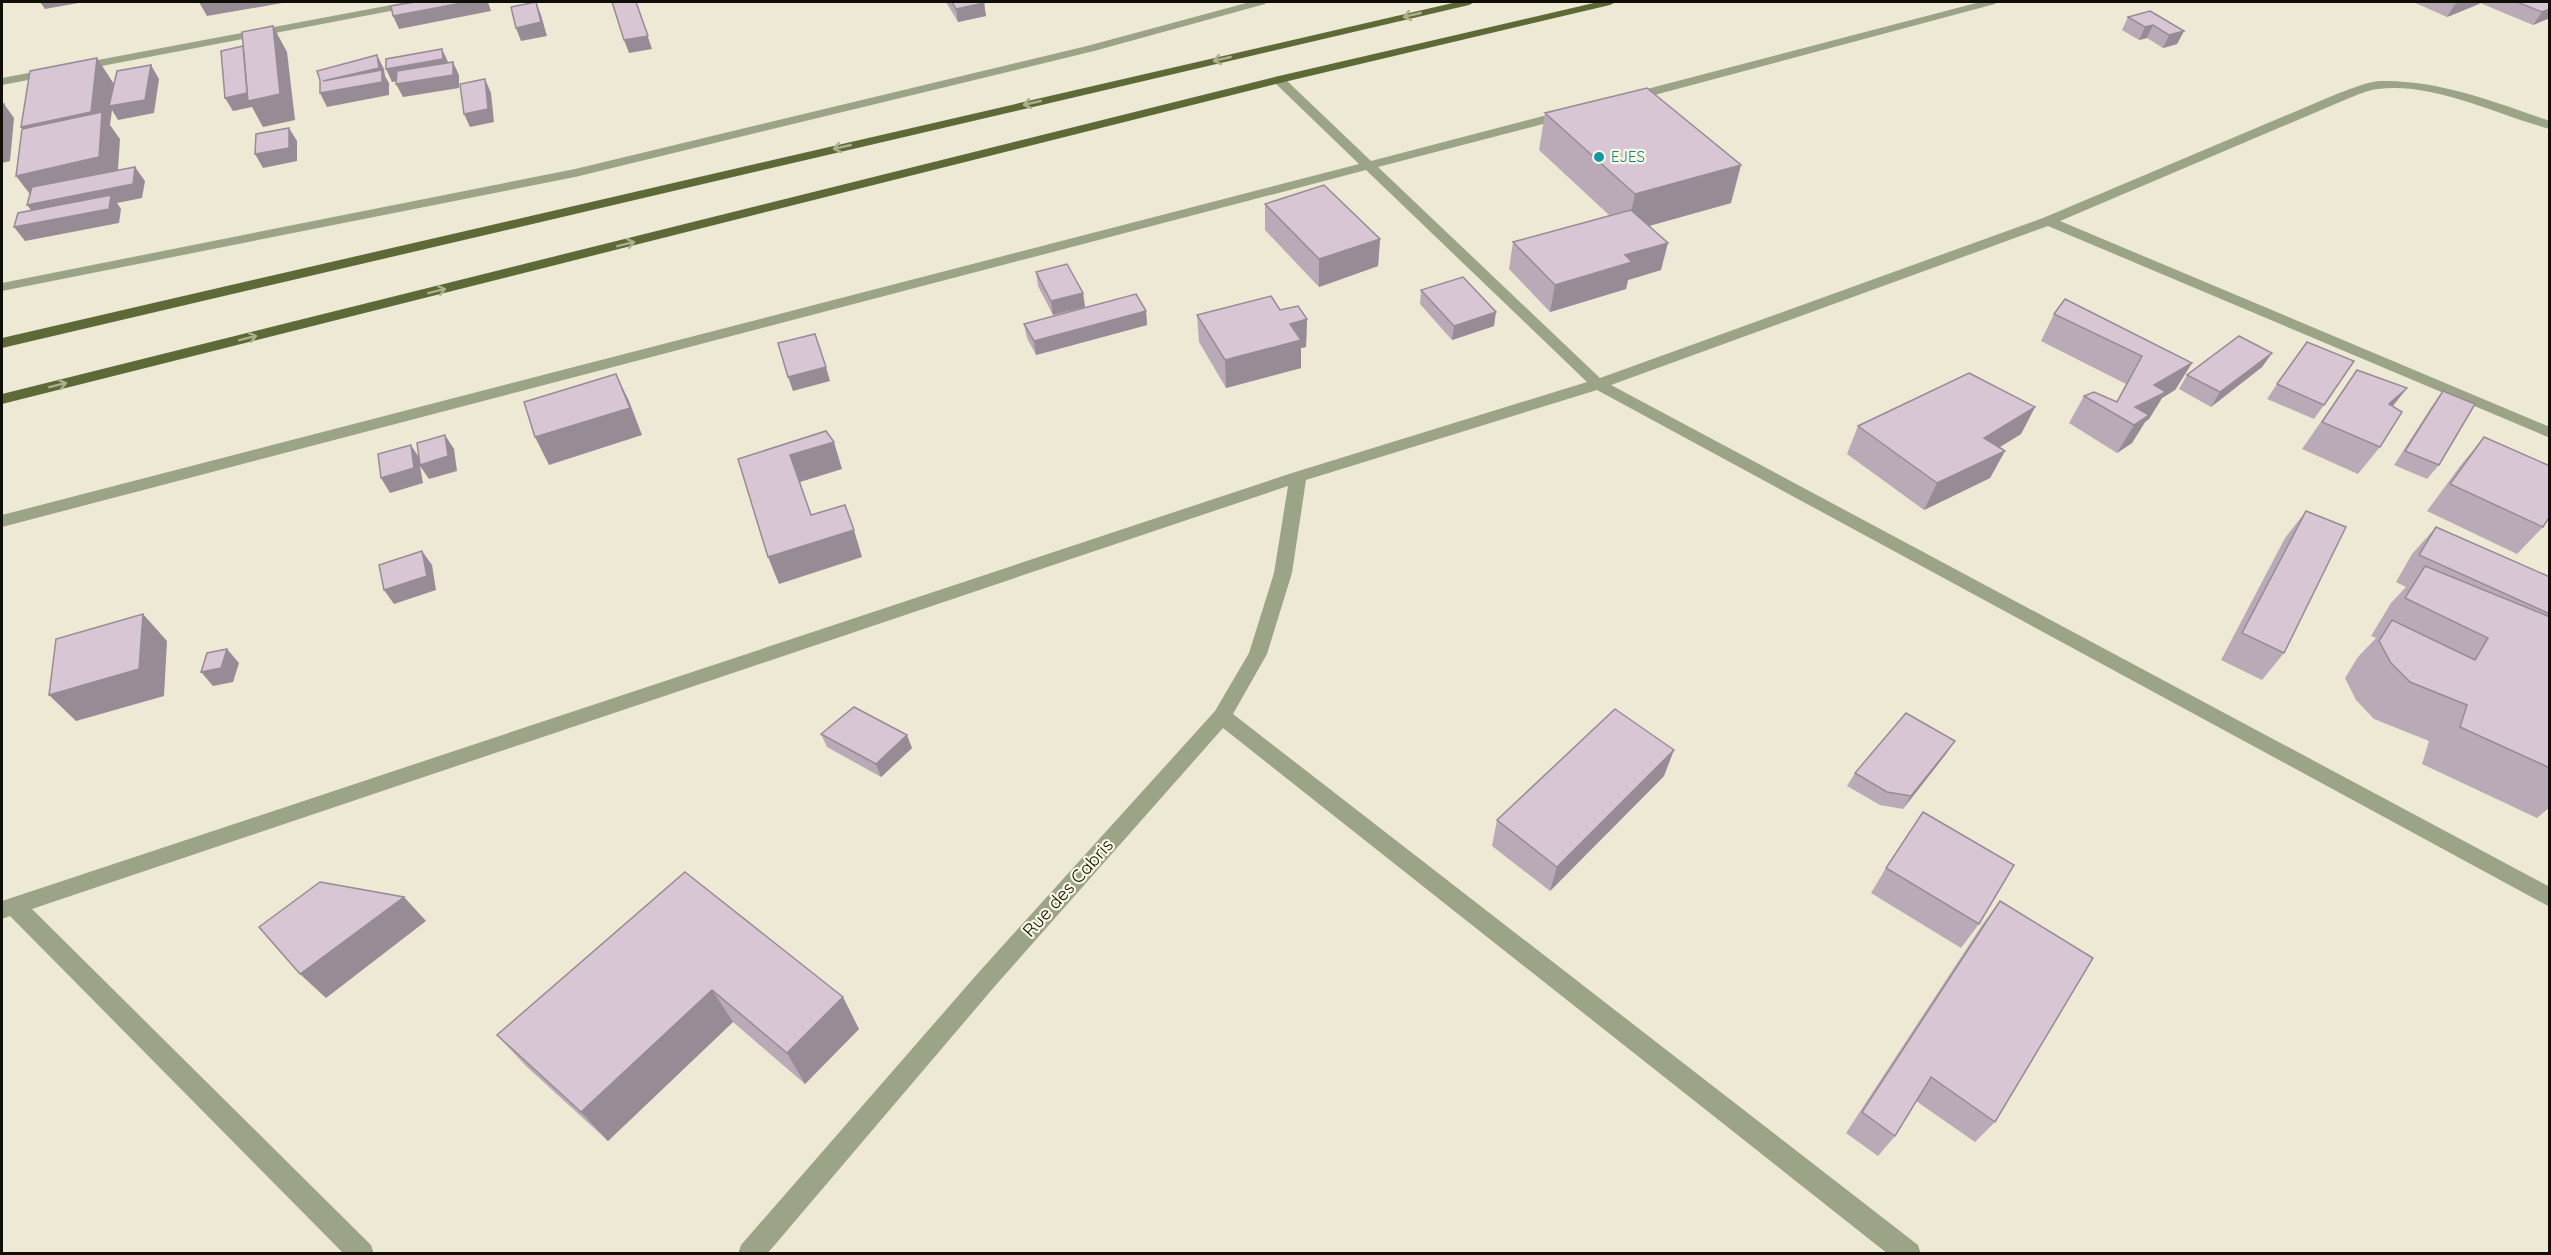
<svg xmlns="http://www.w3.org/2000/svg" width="2551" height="1255" viewBox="0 0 2551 1255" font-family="Quicksand,sans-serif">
<rect width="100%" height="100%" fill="#ede9d5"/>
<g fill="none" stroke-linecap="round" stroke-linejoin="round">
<g fill="#9ca488" fill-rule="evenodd">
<path d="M407,2H428L422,5L2,85V78Z"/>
<path d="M1250,2H1267L1265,4L1094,51L575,177L2,291V283L575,169L1087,46Z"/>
<path d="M1980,2H1997L1995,4L1632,101L1628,102L1622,98L1624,95Z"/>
<path d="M1279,76L1283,77L1371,161L1566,110L1570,111L1572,114L1570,117L1378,167L1600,378L2043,218L2339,93C2351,89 2366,82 2379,81C2437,79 2495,102 2550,121V129C2497,115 2434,82 2378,89C2368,90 2357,95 2347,99L2060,221L2550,427V438L2048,226L1611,385L2550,887V907L1597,390L1306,480L1292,573L1267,654L1233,714L1918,1245L1921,1254H1888L1223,728L995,986L767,1254H738L741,1245L979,972L1215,711L1249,653L1274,573L1288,486L32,909L371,1245L374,1254H344L10,916L2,919V901L1292,473L1587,382L1366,170L2,527V515L1359,164L1275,83V77Z"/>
</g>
<g fill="#5d6a37" fill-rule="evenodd">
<path d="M1457,2H1475L1469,5L2,348V338Z"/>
<path d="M1598,2H1616L1610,5L1280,83L2,404V394L1279,76Z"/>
</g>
</g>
<g fill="#baaab7">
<path d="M946,2H983L984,3L986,16L958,22Z"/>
<path d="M2413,2H2550V18L2533,25L2480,3L2479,4L2447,17Z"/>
<path d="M2128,17L2184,31L2177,44L2163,48L2147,38L2139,40L2122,30Z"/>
<path d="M1545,113L1731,203L1649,226L1661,270L1628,280L1626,289L1550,312L1509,269L1513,242L1609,215L1539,150Z"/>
<path d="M1265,204L1380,239L1378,266L1319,287L1265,230Z"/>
<path d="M1036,272L1083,293L1085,307L1053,315L1038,286Z"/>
<path d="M1421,290L1494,326L1452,340L1420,304Z"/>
<path d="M1280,310L1307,319L1306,347L1301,348V368L1226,388L1199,342L1197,315Z"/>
<path d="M1146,311L1147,325L1036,355L1027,338L1024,324Z"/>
<path d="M2054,314L2192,363L2175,390L2162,398L2149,419L2145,422L2132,443L2117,453L2069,423L2084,396L2116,402L2126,384L2041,341Z"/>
<path d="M2272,353L2262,367L2211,407L2179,389L2187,375Z"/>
<path d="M2357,370L2407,388L2392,406L2380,447L2358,474L2302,449Z"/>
<path d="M2277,384L2324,405L2314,419L2267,399Z"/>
<path d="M2443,391L2439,465L2427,479L2394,465L2432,406Z"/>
<path d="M2035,407L2021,434L1999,447L2005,451L1990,478L1924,510L1847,454L1858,426Z"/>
<path d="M2484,437L2543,527L2517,554L2427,511L2461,465Z"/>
<path d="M2306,511L2284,653L2262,680L2221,660L2285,538Z"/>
<path d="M2436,527L2550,577V807L2537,818L2422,764L2429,741L2374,719L2356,700L2345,678L2358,657L2376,638L2371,636L2391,603L2406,587L2396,582L2412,554Z"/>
<path d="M821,734L912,748L881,777L827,747Z"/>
<path d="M1946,754L1903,809L1880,805L1847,786L1855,773Z"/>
<path d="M1664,776L1550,891L1492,846L1497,820Z"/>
<path d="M1886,868L1979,924L1961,948L1871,893Z"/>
<path d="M685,872L859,1029L805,1084L733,1022L608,1141L526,1066L497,1035Z"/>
<path d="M2000,901L1995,1122L1975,1142L1916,1101L1895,1136L1878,1156L1846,1133L1982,925Z"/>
</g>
<g fill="#978b95">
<path d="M40,2H84L45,9Z"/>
<path d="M199,2H288L207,16Z"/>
<path d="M467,2H488L491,11L399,29L393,16Z"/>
<path d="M536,2L541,15L547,36L521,41L516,28Z"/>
<path d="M636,2L652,49L629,53L624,40Z"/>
<path d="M2461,2H2481L2479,4L2447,17L2455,4Z"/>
<path d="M984,3L986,16L958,22L956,9Z"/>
<path d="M2550,9V18L2533,25L2542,12Z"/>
<path d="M2153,25L2147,38L2139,40L2145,27Z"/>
<path d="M273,26L287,52L295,120L263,127L252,107L233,111L225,98L247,93Z"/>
<path d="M2184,31L2177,44L2163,48L2169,35Z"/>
<path d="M442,49L448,62L449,72L392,82L386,69Z"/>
<path d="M377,55L384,69L385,76L389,83V95L327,107L320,93L323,81Z"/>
<path d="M97,58L114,84L151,65L159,79L154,113L118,120L112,110L110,125L120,139L117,184L36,202L16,176L40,153L21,127Z"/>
<path d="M453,62L459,75V88L403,97L396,84Z"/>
<path d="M485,79L491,93L494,122L470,127L464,114Z"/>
<path d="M4,104L14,118L10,161L2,163V131Z"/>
<path d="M289,128L297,141V161L263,168L255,154Z"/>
<path d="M1741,165L1731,203L1627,232L1635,194Z"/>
<path d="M135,167L145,181L142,198L117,203L121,209L119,223L25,241L14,227L38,219L27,205Z"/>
<path d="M1380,239L1378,266L1319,287V259Z"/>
<path d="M1668,243L1661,270L1628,280L1626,289L1550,312L1555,285L1625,255Z"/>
<path d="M1083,293L1085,307L1053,315L1051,301Z"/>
<path d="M1146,311L1147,325L1036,355L1034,341Z"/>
<path d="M1496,312L1494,326L1452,340L1454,326Z"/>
<path d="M1307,319L1306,347L1301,348V368L1226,388L1225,360L1290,324Z"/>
<path d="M2272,353L2262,367L2211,407L2220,392Z"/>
<path d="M2192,363L2175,390L2162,398L2149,419L2145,422L2132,443L2117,453L2134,425L2135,407L2154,385Z"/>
<path d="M826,367L830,381L793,391L788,377Z"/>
<path d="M616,374L629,401L642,435L549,465L535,437Z"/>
<path d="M2407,388L2386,415L2389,404Z"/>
<path d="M2035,407L2021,434L1971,465L1984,438Z"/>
<path d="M445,435L454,449L457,471L429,479L420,466L423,483L390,493L381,478L411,445L420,459Z"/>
<path d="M834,442L842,469L800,482L819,541L854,530L862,557L779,584L768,557L790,455Z"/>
<path d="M2005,451L1990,478L1924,510L1937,483Z"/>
<path d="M422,551L432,565L436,590L394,604L384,590Z"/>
<path d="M143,614L167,641L164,696L76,721L49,695Z"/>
<path d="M227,649L239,663L233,682L213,686L201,672Z"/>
<path d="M907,735L912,748L881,777L876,764Z"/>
<path d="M1955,741L1946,754L1903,809L1911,796Z"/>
<path d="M1674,750L1664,776L1550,891L1557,867Z"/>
<path d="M404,897L426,921L326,998L300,974Z"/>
<path d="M712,990L733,1022L608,1141L581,1112Z"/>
<path d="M843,997L859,1029L805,1084L787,1053Z"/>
</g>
<g fill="#d8c6d5" stroke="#978b95" stroke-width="1.5">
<path d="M415,2H467L393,16L391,6Z"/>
<path d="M536,2L541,22L516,28L511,7Z"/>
<path d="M612,2H636L648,36L624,40Z"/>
<path d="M952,2H983L984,3L956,9Z"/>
<path d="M2517,2H2550V9L2542,12Z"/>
<path d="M2150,11L2184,31L2169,35L2153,25L2145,27L2128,17Z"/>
<path d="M273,26L280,94L248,101L242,32Z"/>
<path d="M243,46L247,93L225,98L221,51Z"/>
<path d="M442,49L443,59L386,69V59Z"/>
<path d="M377,55L379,68L323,81L382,70V82L320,93V80L317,71Z"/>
<path d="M97,58L91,112L21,127L30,71Z"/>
<path d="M453,62V75L396,84L397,71Z"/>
<path d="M151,65L145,100L109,106L117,71Z"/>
<path d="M485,79L488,109L464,114L460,84Z"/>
<path d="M1647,88L1741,165L1635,194L1545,113Z"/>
<path d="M4,104L2,131V105Z"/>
<path d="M102,112L99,157L16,176L22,129Z"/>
<path d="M289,128V148L255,154L256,134Z"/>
<path d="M135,167L133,184L27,205L32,187Z"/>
<path d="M1324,185L1380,239L1319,259L1265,204Z"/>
<path d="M111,195L109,209L14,227L18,213Z"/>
<path d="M1631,210L1668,243L1625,255L1632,262L1555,285L1513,242Z"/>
<path d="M1067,264L1083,293L1051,301L1036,272Z"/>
<path d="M1463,277L1496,312L1454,326L1421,290Z"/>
<path d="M1136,294L1146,311L1034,341L1024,324Z"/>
<path d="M1271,296L1280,310L1298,306L1307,319L1290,324L1301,340L1225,360L1197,315Z"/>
<path d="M2065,299L2192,363L2154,385L2166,392L2135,407L2149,415L2134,425L2084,396L2094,392L2117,402L2142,356L2054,314Z"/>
<path d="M815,334L826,367L788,377L778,343Z"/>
<path d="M2239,336L2272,353L2220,392L2187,375Z"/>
<path d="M2307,342L2354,361L2324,405L2277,384Z"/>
<path d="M2357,370L2407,388L2389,404L2402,412L2380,447L2322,422Z"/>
<path d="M1969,373L2035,407L1984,438L2005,451L1937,483L1858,426Z"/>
<path d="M616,374L630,408L535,437L524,402Z"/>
<path d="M2443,391L2475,404L2439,465L2405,451Z"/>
<path d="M826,431L834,442L790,455L811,515L845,505L854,530L768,557L738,459Z"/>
<path d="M445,435L448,456L420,465L417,443Z"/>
<path d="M2484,437L2550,466V516L2543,527L2450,484Z"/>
<path d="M411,445L414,468L381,478L378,454Z"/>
<path d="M2306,511L2346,527L2284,653L2242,633Z"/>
<path d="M2436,527L2550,577V614L2419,555Z"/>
<path d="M422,551L427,576L384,590L379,565Z"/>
<path d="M2425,566L2550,617V768L2460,727L2467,705L2410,682L2391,663L2379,641L2392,620L2475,660L2488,638L2405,598Z"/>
<path d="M143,614L139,669L49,695L56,639Z"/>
<path d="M227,649L221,668L201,672L207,653Z"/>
<path d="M854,707L907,735L876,764L821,734Z"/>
<path d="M1615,709L1674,750L1557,867L1497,820Z"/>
<path d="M1906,713L1955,741L1911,796L1887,792L1855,773Z"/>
<path d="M1923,812L2014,865L1979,924L1886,868Z"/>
<path d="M685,872L843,997L787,1053L712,990L581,1112L497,1035Z"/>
<path d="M320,882L404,897L300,974L259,927Z"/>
<path d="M2000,901L2093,958L1995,1122L1931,1077L1895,1136L1862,1112Z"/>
</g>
<defs><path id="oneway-shaft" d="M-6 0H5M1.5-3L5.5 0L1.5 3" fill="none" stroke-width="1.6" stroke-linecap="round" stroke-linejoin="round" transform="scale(1.5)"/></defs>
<g stroke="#acb08c">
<use href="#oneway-shaft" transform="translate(1412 15) rotate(167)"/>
<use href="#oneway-shaft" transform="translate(1222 59) rotate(167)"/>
<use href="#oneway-shaft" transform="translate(1032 103) rotate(167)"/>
<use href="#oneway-shaft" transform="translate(842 147) rotate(167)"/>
<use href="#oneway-shaft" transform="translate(626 244) rotate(-14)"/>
<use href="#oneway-shaft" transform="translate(437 291) rotate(-14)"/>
<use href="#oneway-shaft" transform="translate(248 338) rotate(-14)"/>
<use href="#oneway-shaft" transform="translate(58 385) rotate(-14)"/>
</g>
<circle fill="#0f9aa8" stroke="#faf7e2" stroke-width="2" cx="1599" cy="157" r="6"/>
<g text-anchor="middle" stroke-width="4.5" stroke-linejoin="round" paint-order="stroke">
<g font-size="15" fill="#0d838f" stroke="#faf7e2" text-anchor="start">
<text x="1611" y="162">EJES</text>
</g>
<g font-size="18" fill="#0f0e07" stroke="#faf7e2">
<text transform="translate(1068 888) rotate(-48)" y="6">Rue des Cabris</text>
</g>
</g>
<rect width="2551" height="1255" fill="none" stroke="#0f0e07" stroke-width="6"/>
</svg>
